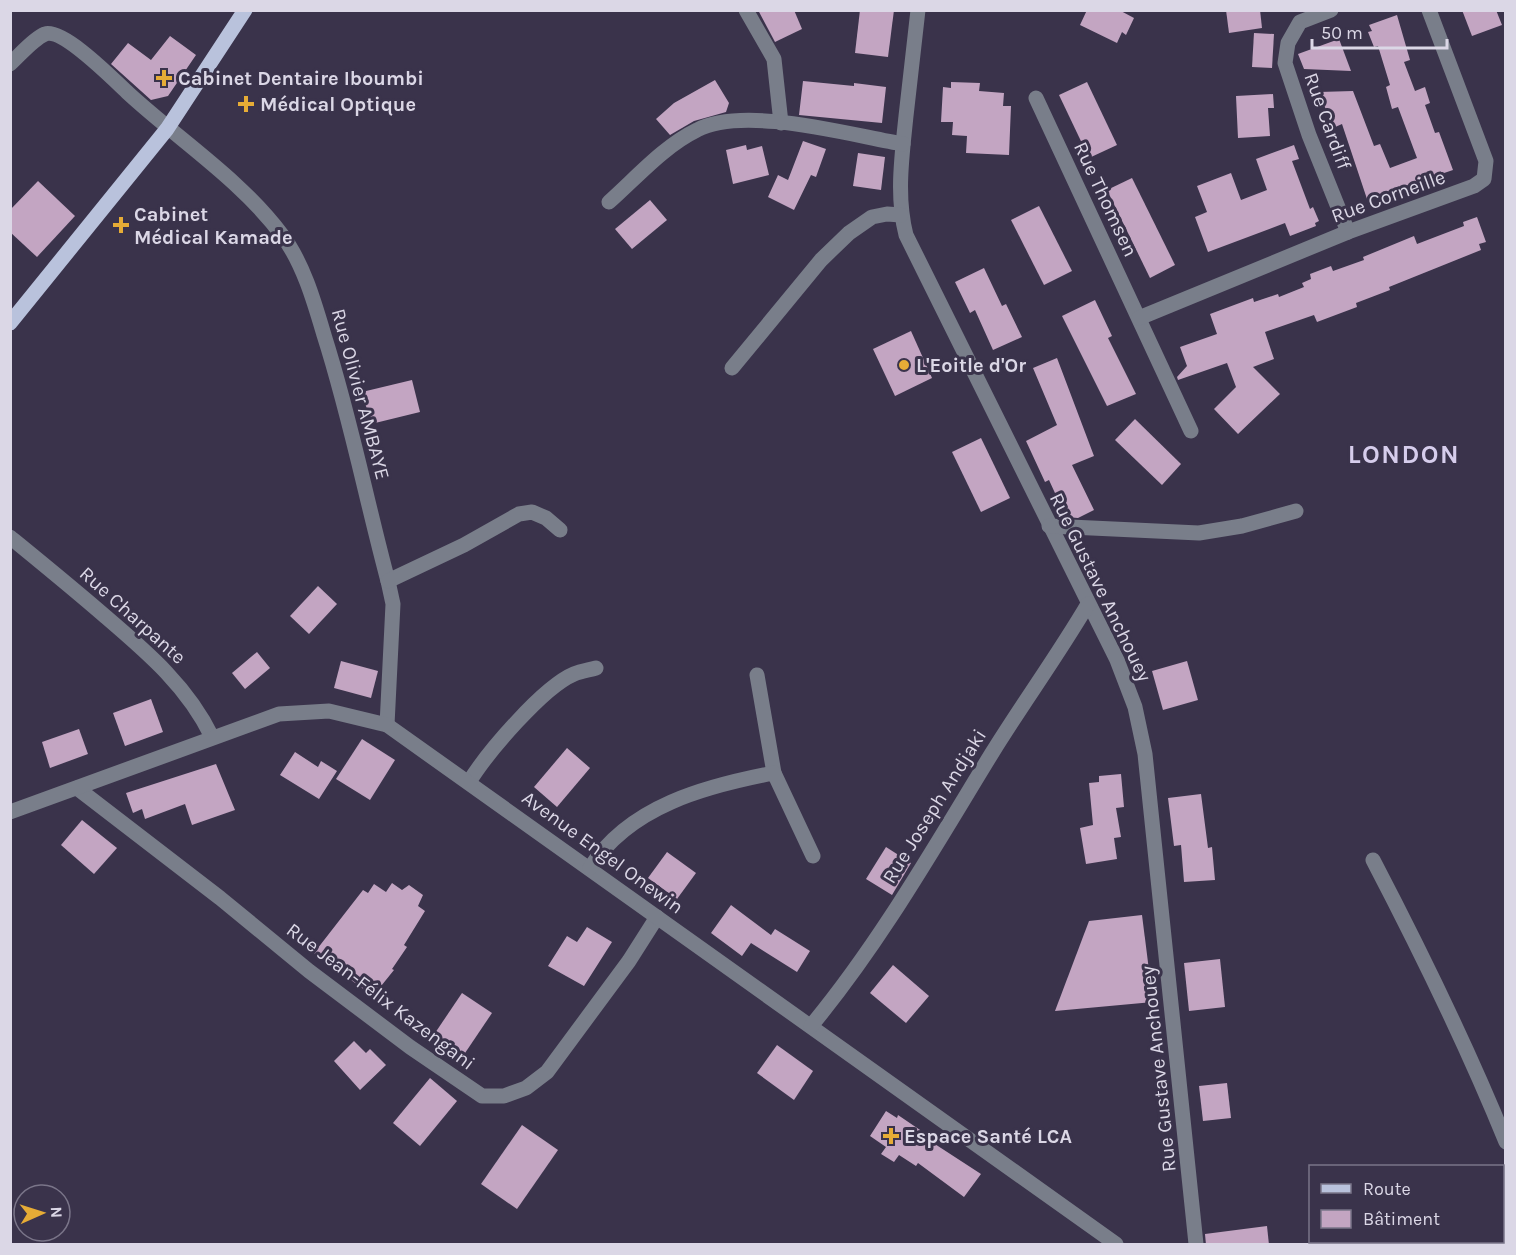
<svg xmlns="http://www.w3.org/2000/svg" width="1516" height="1255" viewBox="0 0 1516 1255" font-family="Karla,sans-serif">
<rect width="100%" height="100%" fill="#3a334b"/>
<g fill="#c3a5c2">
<path d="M758,10H794L802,29L775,42Z"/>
<path d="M860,10H894L888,57L855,53Z"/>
<path d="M1087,10H1119L1134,18L1126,35L1122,32L1117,43L1080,25Z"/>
<path d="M1226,10H1260L1262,28L1229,33Z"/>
<path d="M1462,10H1496L1502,25L1472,36Z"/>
<path d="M1397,15L1410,60L1404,62L1415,91L1425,87L1430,103L1425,105L1435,133L1439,132L1453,170L1367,199L1342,124L1333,128L1319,92L1353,91L1374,146L1380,144L1390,168L1417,158L1398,107L1392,109L1386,87L1390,85L1378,46L1374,47L1368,32L1372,31L1369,25Z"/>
<path d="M1254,33L1274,34L1272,68L1252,67Z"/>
<path d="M170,36L196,55L168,96L151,100L111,64L128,43L151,60Z"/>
<path d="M1339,39L1351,71L1304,69L1298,54Z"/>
<path d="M715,80L729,103L726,112L694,121L670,135L656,119L674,103Z"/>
<path d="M803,81L854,86V83L886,87L882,123L799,115Z"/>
<path d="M951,82L980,83L979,91L1004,93L1003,106H1011L1009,155L966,153L967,136L952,135L953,122H941L943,87L951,88Z"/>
<path d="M1087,82L1117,145L1089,158L1059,95Z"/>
<path d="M1273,94L1274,108H1268L1270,136L1238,138L1236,96Z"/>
<path d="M803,141L826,149L816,177L811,175L794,210L768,197L778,175L788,180Z"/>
<path d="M746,145L747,150L762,146L769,175L733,184L726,150Z"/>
<path d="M1294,145L1299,159L1292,161L1310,209L1313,207L1319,221L1315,223L1316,226L1290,236L1285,223L1208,252L1195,217L1207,212L1197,186L1231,173L1241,200L1267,190L1256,159Z"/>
<path d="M858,153L885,157L881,190L853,186Z"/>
<path d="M1132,178L1175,265L1150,278L1107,190Z"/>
<path d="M38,181L75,216L37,257L10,232V210Z"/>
<path d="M650,200L667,220L632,249L615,229Z"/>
<path d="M1039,206L1072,271L1044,285L1011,220Z"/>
<path d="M1477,217L1486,242L1479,244L1481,250L1389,287L1390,290L1356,303L1357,307L1317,322L1314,315L1265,332L1274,359L1253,367L1280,394L1238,434L1214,409L1236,387L1227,363L1178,380L1177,377L1187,366L1180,347L1217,334L1210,314L1253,298L1254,302L1278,294L1279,297L1304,287L1302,283L1311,279L1310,274L1331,266L1333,271L1364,260L1363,257L1414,236L1417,244L1464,226L1463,222Z"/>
<path d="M984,268L1002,306L1006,304L1022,337L993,350L975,310L970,313L955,282Z"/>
<path d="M1095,300L1112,336L1108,338L1136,394L1107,406L1062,316Z"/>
<path d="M911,331L932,378L895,396L873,349Z"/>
<path d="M1057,358L1094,456L1072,465L1094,510L1078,518L1066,517L1049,480L1045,482L1026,441L1057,425L1033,368Z"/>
<path d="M412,380L420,412L371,424L362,392Z"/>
<path d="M1135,419L1181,464L1162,485L1115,440Z"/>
<path d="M981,438L1010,498L981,512L952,452Z"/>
<path d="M318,586L337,604L309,634L290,616Z"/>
<path d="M257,652L270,668L245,689L232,673Z"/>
<path d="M341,661L378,671L371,698L334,688Z"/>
<path d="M1187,661L1198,700L1163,710L1152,671Z"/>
<path d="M151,699L163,732L125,746L113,713Z"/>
<path d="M79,729L88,754L50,768L42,742Z"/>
<path d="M362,739L395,760L370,800L336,779Z"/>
<path d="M567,748L590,768L557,807L534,787Z"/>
<path d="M295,752L318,767L321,761L337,771L319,799L280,775Z"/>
<path d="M216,764L235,810L192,825L185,804L145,819L142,809L133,813L126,793Z"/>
<path d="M1121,774L1124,807L1116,808L1121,837L1114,838L1117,859L1086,864L1080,828L1093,825L1089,783L1099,782V776Z"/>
<path d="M1201,794L1208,848L1212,847L1215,880L1184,882L1181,845L1174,846L1168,798Z"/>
<path d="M82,820L117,848L94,874L61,845Z"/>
<path d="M886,847L911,863L892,895L866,879Z"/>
<path d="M667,852L696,873L677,899L648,878Z"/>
<path d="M392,883L402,890L409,885L423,895L418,906L425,911L404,945L407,947L392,969L394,970L373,996L314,953L363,890L368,893L374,884L386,892Z"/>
<path d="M731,905L771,935L775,929L810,951L797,972L751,943L742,956L711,933Z"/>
<path d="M1142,915L1153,1002L1055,1011L1089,921Z"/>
<path d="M587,927L612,942L584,986L548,966L567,936L577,942Z"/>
<path d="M1220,959L1225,1007L1189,1011L1184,963Z"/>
<path d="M893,965L929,996L906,1023L870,993Z"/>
<path d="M462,993L492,1013L459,1062L429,1042Z"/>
<path d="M354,1041L366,1053L370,1049L386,1065L360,1090L334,1061Z"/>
<path d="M777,1045L813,1071L794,1100L757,1073Z"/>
<path d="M430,1078L457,1101L420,1146L393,1123Z"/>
<path d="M1227,1083L1231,1118L1203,1121L1199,1086Z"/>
<path d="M886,1111L897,1118L898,1115L923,1132L921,1135L981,1174L964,1197L918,1163L916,1166L899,1155L894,1162L881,1154L886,1147L870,1136Z"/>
<path d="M522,1125L558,1150L517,1209L481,1184Z"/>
<path d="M1267,1226L1269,1245H1206L1205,1234Z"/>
</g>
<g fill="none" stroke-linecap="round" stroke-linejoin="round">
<g stroke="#797e8a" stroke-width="15">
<path d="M746,10L774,59L781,123"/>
<path d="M918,10C914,46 910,81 906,116C902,156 896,196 906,235L1117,660L1135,707L1145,754L1196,1244"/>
<path d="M1331,10L1300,22L1288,43L1285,63L1309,135L1348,232"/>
<path d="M10,64C20,55 33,39 45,34C63,28 114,80 128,93C179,140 240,179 282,235C303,263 314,301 324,335C350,416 366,499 388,581L393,604L387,725"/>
<path d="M1036,98L1191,431"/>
<path d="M609,202C636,178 664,146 697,130C744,105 850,135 903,144"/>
<path d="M1139,318L1348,232L1474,186L1484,179L1486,161L1429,10"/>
<path d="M732,368L821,260L849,233L872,217L887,214L901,215"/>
<path d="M1049,526L1199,533L1242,526L1296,511"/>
<path d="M10,537C43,564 75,590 106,617C148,653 188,687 212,737"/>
<path d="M388,581L464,545L519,514L532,512L546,518L560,530"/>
<path d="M757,675L774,773"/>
<path d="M469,782C487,753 543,687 574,674C581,671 589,670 596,668"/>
<path d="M77,788L220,898L309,971L410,1047L482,1096H504L526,1088L547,1072L629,961L657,917"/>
<path d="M10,812L279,714L329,711L387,725L1116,1244"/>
<path d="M1373,860C1421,952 1467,1046 1506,1142"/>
<path d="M590,868C629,806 706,786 774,773L813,856"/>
<path d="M811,1026C880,943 935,846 992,753C1023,703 1058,655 1088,604"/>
</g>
<g stroke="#b9c2dc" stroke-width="15">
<path d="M10,323L167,129L245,10"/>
<path d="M1502,1233L1506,1231"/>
<path d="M1480,1244L1486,1242"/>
</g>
</g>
<g fill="#e6ac36" stroke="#3a334b" stroke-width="2">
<path d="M161 69h6v6h6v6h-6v6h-6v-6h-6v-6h6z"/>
<path d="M243 95h6v6h6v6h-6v6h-6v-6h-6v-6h6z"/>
<path d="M118 216h6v6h6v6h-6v6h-6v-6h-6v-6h6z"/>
<circle cx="904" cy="365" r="6"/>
<path d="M888 1127h6v6h6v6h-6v6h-6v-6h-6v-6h6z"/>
</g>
<g text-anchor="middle" stroke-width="6" stroke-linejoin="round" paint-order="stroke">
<g font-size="20" font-weight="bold" fill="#dbd7e6" stroke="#3a334b" text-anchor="start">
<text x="178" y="85">Cabinet Dentaire Iboumbi</text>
<text x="260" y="111">Médical Optique</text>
<text x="134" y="221">Cabinet<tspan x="134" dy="23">Médical Kamade</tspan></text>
<text x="916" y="372">L'Eoitle d'Or</text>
<text x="904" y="1143">Espace Santé LCA</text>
</g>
<g font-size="20" fill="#dbd7e6" stroke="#3a334b">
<text transform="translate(1328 121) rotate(70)" y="7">Rue Cardiff</text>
<text transform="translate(1388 196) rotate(-20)" y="7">Rue Corneille</text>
<text transform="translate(1106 199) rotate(65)" y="7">Rue Thomsen</text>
<text transform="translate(361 394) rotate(75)" y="7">Rue Olivier AMBAYE</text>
<text transform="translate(1101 587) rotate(64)" y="7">Rue Gustave Anchouey</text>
<text transform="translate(133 615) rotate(42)" y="7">Rue Charpante</text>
<text transform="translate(934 806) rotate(-58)" y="7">Rue Joseph Andjaki</text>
<text transform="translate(603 852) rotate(36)" y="7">Avenue Engel Onewin</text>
<text transform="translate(381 996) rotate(37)" y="7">Rue Jean-Félix Kazengani</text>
<text transform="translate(1158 1069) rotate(-96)" y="7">Rue Gustave Anchouey</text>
</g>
<g font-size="26" font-weight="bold" letter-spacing="1.5" fill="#d6cdec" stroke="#3a334b">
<text x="1404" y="463">LONDON</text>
</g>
</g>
<rect width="1516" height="1255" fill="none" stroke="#dbd7e6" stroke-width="24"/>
<rect x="1309" y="1165" width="195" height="78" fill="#3a334b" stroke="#7a7589" stroke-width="1.5"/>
<rect x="1321" y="1184" width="30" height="9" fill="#b9c2dc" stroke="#7a7589" stroke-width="1.5"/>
<text x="1363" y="1195" font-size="18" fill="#dbd7e6">Route</text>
<rect x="1321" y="1210" width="30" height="18" fill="#c3a5c2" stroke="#7a7589" stroke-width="1.5"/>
<text x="1363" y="1225" font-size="18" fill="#dbd7e6">Bâtiment</text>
<g transform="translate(42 1213) rotate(87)"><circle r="28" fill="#3a334b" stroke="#7a7589" stroke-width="1.5"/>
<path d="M0-4.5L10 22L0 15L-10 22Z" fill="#e6ac36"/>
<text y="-9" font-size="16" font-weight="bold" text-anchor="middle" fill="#dbd7e6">N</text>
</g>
<path d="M1312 39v9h135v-9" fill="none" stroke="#dbd7e6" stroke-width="3"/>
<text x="1321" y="39" font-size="18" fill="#dbd7e6" stroke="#3a334b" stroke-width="4.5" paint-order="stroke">50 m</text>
</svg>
